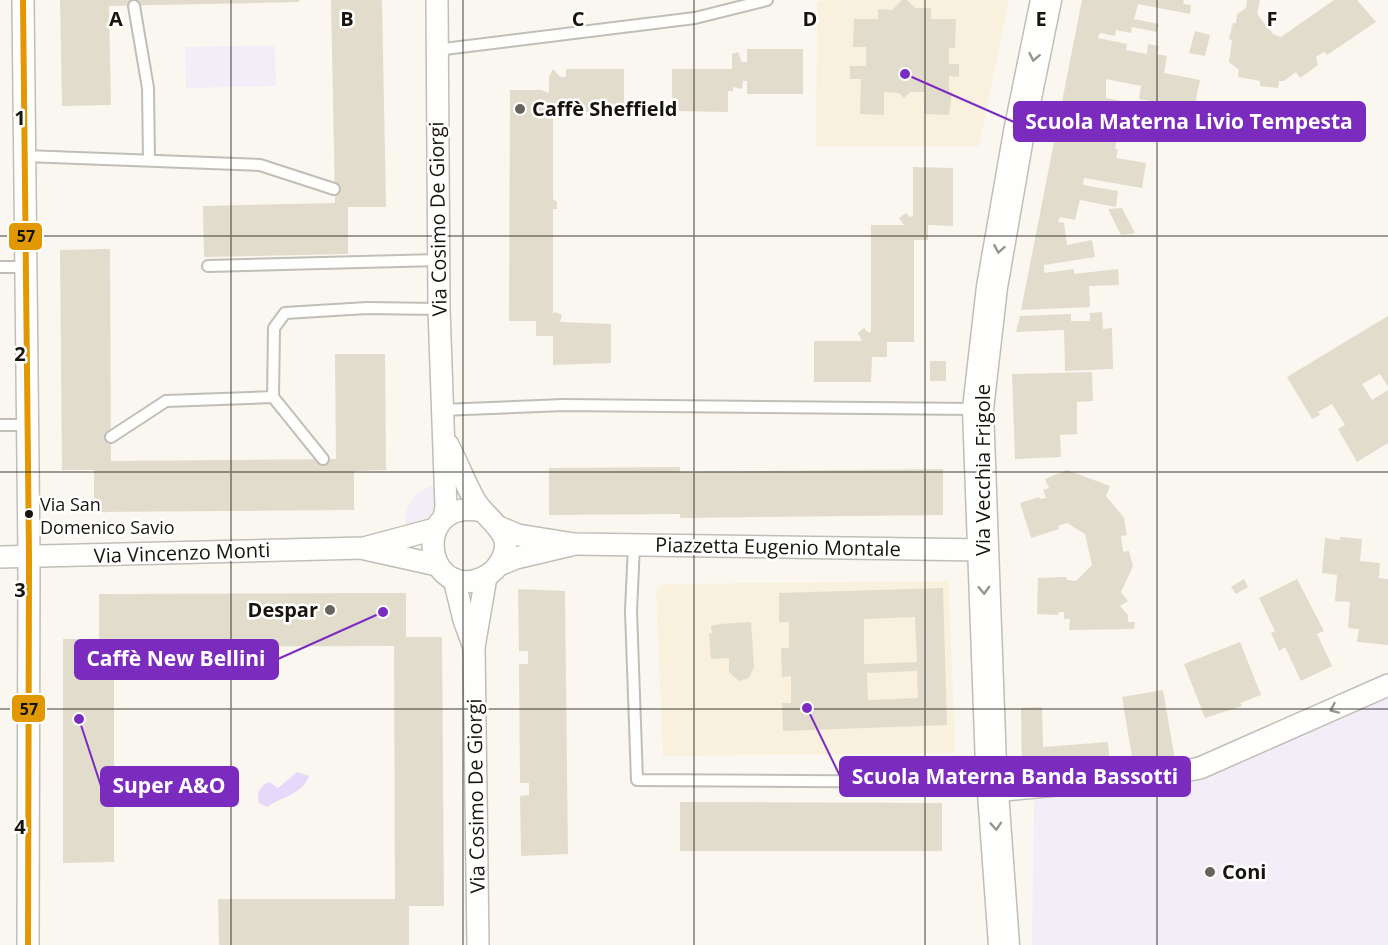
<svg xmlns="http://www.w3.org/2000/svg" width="1388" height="945" viewBox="0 0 1388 945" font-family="'Open Sans',sans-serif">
<rect width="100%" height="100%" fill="#faf7f0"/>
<g fill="#f9f1de">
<path d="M825,0H1009L979,146H816L817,2Z"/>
<path d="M949,581L955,753L663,756L656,592L659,587L664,584Z"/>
</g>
<g fill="#f3edf8">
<path d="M275,45L276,86L186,88L185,47Z"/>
<path d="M435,485C436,513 433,520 406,527C403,506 414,490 435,485Z"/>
<path d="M1388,697V945H1032L1034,800L1198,777Z"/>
</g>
<path fill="#e6d8fa" d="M297,772L309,776C302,795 281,797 267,807L259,803C255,794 261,785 269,782L278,788Z"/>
<g fill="#e2dccc" fill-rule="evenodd">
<path d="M60,0H299V2L109,6L111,105L62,106Z"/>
<path d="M331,0H382L386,207H348V254L204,257L203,206L335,203Z"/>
<path d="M902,0H907L915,8H931V19H956L955,48H949V64H959V77L949,76V92H952L949,115L924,114L925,92H910L904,98L899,93L884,92V115L860,114L861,79H850V66H866V47H853L854,19H878V9L892,10Z"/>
<path d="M1082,0H1184L1183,4L1191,5L1190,14L1138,4L1134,19L1159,24L1157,32L1132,27L1131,33L1116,30L1115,36L1100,33L1098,38L1127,44L1126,50L1147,54L1148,44L1159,46L1157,54L1167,56L1164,73L1200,80L1194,109L1139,99L1141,86L1106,79V98L1138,104L1136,116L1103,110L1101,119L1113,121L1110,135L1117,136L1115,149H1118L1116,158L1146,163L1142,188L1084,178L1083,185L1118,191L1116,207L1080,200L1075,220L1060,217L1058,222L1064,223L1067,245L1092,240L1095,257L1044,265V273L1074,269V274L1118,269L1119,285L1089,286L1090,307L1021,310Z"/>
<path d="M1247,0H1260L1257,14L1273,34L1281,37L1334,0H1357L1376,22L1327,55L1324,52L1316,57L1318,65L1300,78L1296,72L1284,81H1279L1278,88L1260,86V81L1238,77L1239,70L1229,62L1232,40L1229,39L1233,23H1236L1237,14L1246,8Z"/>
<path d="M1195,31L1210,35L1205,56L1189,53Z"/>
<path d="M747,49H803V94H747V81H743L742,89L733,87V91H728V112L672,111V69H732V54L738,52L742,62H747Z"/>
<path d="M553,69L560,77H566V69H624V112H565L561,106H553V199L557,202V209H553V314L555,312L562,315L560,322L611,324V363L553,365V336H536V321H509L510,90H541L549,93V77Z"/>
<path d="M913,167L953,168V226L928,225V240H914V342H887V357H872L871,382H814V341H862L858,333L864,328L869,333L871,331V225H904L899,218L906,213L910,217L913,216Z"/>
<path d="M1122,208L1135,233L1121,235L1108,209Z"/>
<path d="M110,249L111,461L336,459L335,354H385L386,470L354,471V510L94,512V470H62L60,250Z"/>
<path d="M1102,312L1103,329L1112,328L1113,369L1065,371L1064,330L1016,332L1020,316L1071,314V321H1090V313Z"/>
<path d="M1388,316V387L1380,374L1362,384L1372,400L1388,390V443L1357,462L1338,429L1345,425L1332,404L1318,412L1320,415L1312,419L1287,377Z"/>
<rect x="930" y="361" width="16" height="20"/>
<path d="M1092,372L1093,401L1077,402V434L1060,435L1061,457L1015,459L1012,374Z"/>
<path d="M680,467V472L943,469V515L680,518V514L549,515V468Z"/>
<path d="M1067,470L1110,486L1106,496L1124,518L1127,535L1121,536L1123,552L1129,551L1133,566L1121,592L1128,601L1120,606L1128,615V622H1135L1134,629L1069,630L1070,619H1064V612H1059L1058,615L1037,614L1038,578L1066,577L1067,580L1076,581L1092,565L1085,534L1067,523L1058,526L1059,529L1031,538L1020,503L1039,497L1040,499L1046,498L1043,490L1049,488L1045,479Z"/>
<path d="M1340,537L1362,539L1360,561L1380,563L1379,578L1388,579V645L1357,642L1359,629L1348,628L1350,602L1335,601L1337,575L1322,573L1325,538L1340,540Z"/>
<path d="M1244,579L1248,587L1236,594L1231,587Z"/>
<path d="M1297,579L1324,631L1317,634L1332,666L1301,681L1285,647L1279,651L1271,633L1275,631L1259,598Z"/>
<path d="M943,588L947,725L783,731L782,703H791V676L782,677L781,648H789V622H779V593ZM915,617L917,662L864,664V619ZM917,671L918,698L868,700L867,673Z"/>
<path d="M518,589L565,591L568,854L521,856L520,796L529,795V783H520L519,664H528V651H519Z"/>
<path d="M406,593V637H442L444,906H409V945H219L218,899H395L394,646L114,647V862L63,863V639H99V594Z"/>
<path d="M751,622L754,667L749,678L739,681L729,672V658L711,659L709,634L712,633L711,626L720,624Z"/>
<path d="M1240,642L1261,695L1240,703L1242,706L1205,718L1184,664Z"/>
<path d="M1163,690L1175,760L1133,763L1122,697Z"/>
<path d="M1042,707L1043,747L1108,742L1110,765L1022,772L1021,708Z"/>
<path d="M680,802L942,803V851H680Z"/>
</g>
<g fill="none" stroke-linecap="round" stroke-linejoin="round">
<g stroke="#c1beb7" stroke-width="14">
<g id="lane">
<path d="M134,6L148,88L149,160"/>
<path d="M436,50L695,18L767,0"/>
<path d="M25,156L260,165L334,189"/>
<path d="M208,266L439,260"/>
<path d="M0,267H26"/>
<path d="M273,397L323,459"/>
<path d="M441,410L564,405L975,409"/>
<path d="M0,425H28"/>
<path d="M111,437L166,401L273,397L274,328L285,313L367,308L439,309"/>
<path d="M634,545L631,611L637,780L955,782L991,790"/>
</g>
</g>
<g stroke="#c1beb7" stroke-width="24">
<g id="street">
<path d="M23,0L29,557L28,945"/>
<path d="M437,0L439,309L446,507L444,518"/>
<path d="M448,445C457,462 464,481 474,499C485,520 520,534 499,564C494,572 486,577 477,580C423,596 412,496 483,511"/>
<path d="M501,528L518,535L574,544L982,550"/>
<path d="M365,549L437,565"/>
<path d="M0,557L364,548L435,529"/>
<path d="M499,565L516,558L571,545"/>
<path d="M454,579L464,620L474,647"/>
<path d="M994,791L1169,774L1200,768L1388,685"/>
<path d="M478,945L474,647L486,577"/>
</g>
</g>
<g stroke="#c1beb7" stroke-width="33">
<path id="secondary" d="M1004,945L991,765L978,409L992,287L1019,132L1046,0"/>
</g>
<use href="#lane" stroke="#fefefd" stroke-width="10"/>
<use href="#street" stroke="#fefefd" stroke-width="21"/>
<use href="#secondary" stroke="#fefefd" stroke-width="30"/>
<g stroke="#fff" stroke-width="10">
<path id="bus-1" d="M23,0L29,557L28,945"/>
</g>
<use href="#bus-1" stroke="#e19801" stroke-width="6"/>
</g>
<defs><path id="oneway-chevron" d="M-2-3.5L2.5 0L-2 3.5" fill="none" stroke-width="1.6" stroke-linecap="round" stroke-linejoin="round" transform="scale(1.5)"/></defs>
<g stroke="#969591">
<use href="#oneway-chevron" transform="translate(1034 57) rotate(102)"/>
<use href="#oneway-chevron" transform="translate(999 249) rotate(100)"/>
<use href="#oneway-chevron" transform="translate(984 590) rotate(88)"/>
<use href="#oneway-chevron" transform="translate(1334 709) rotate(156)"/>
<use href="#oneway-chevron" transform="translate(996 826) rotate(86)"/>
</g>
<path fill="none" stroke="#18150e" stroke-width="1.5" stroke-opacity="0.55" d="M231,0V945M463,0V945M694,0V945M925,0V945M1157,0V945M0,236H1388M0,472H1388M0,709H1388"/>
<g fill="#67645d" stroke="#fff" stroke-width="2">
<circle cx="520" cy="109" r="6"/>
<circle cx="330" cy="610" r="6"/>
<circle cx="1210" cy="872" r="6"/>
</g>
<circle fill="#18150e" stroke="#fff" stroke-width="2" cx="29" cy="514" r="5"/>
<g text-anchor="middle" stroke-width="5" stroke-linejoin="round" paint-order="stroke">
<g font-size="18" fill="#18150e" stroke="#fff" text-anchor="start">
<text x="40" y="511">Via San<tspan x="40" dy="23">Domenico Savio</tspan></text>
</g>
<g font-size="20" font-weight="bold" fill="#18150e" stroke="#fff" text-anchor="start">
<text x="532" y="116">Caffè Sheffield</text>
<text x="318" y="617" text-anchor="end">Despar</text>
<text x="1222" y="879">Coni</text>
</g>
<g font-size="20" fill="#18150e" stroke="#fff">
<text transform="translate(438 219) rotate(-91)" y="7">Via Cosimo De Giorgi</text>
<text transform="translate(983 470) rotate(-90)" y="7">Via Vecchia Frigole</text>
<text transform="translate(778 547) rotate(1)" y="7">Piazzetta Eugenio Montale</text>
<text transform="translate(182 553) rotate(-2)" y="7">Via Vincenzo Monti</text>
<text transform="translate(476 796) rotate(-91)" y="7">Via Cosimo De Giorgi</text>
</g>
</g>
<g font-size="20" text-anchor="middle" font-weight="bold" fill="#18150e" stroke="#fff" stroke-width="5" stroke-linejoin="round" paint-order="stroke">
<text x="116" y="26">A</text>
<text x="347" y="26">B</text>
<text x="578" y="26">C</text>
<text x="810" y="26">D</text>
<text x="1041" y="26">E</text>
<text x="1272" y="26">F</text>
<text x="20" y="125">1</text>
<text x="20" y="361">2</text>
<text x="20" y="597">3</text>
<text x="20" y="834">4</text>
</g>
<path fill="none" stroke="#7b2cbf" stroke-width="2" d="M905 74L1014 122M383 612L278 659M807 708L840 776M79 719L101 786"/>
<g fill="#7b2cbf" stroke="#fff" stroke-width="2">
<circle cx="905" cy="74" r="6"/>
<circle cx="383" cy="612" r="6"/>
<circle cx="807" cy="708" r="6"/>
<circle cx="79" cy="719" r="6"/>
</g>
<g fill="#7b2cbf" stroke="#7b2cbf" stroke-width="2">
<rect x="1014" y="102" width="351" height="39" rx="6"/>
<rect x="75" y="640" width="203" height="39" rx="6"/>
<rect x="840" y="757" width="350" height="39" rx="6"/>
<rect x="101" y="767" width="137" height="39" rx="6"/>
</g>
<g font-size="21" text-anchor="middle" font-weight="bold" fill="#fff">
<text x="1189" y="129">Scuola Materna Livio Tempesta</text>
<text x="176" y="666">Caffè New Bellini</text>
<text x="1015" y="784">Scuola Materna Banda Bassotti</text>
<text x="169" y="793">Super A&amp;O</text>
</g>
<g stroke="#fff" stroke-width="2">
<rect x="8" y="222" width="35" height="29" rx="6" fill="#e19801"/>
<rect x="11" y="694" width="35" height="29" rx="6" fill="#e19801"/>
</g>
<g font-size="16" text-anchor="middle" font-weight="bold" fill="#111">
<text x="26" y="242">57</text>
<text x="29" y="715">57</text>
</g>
</svg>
